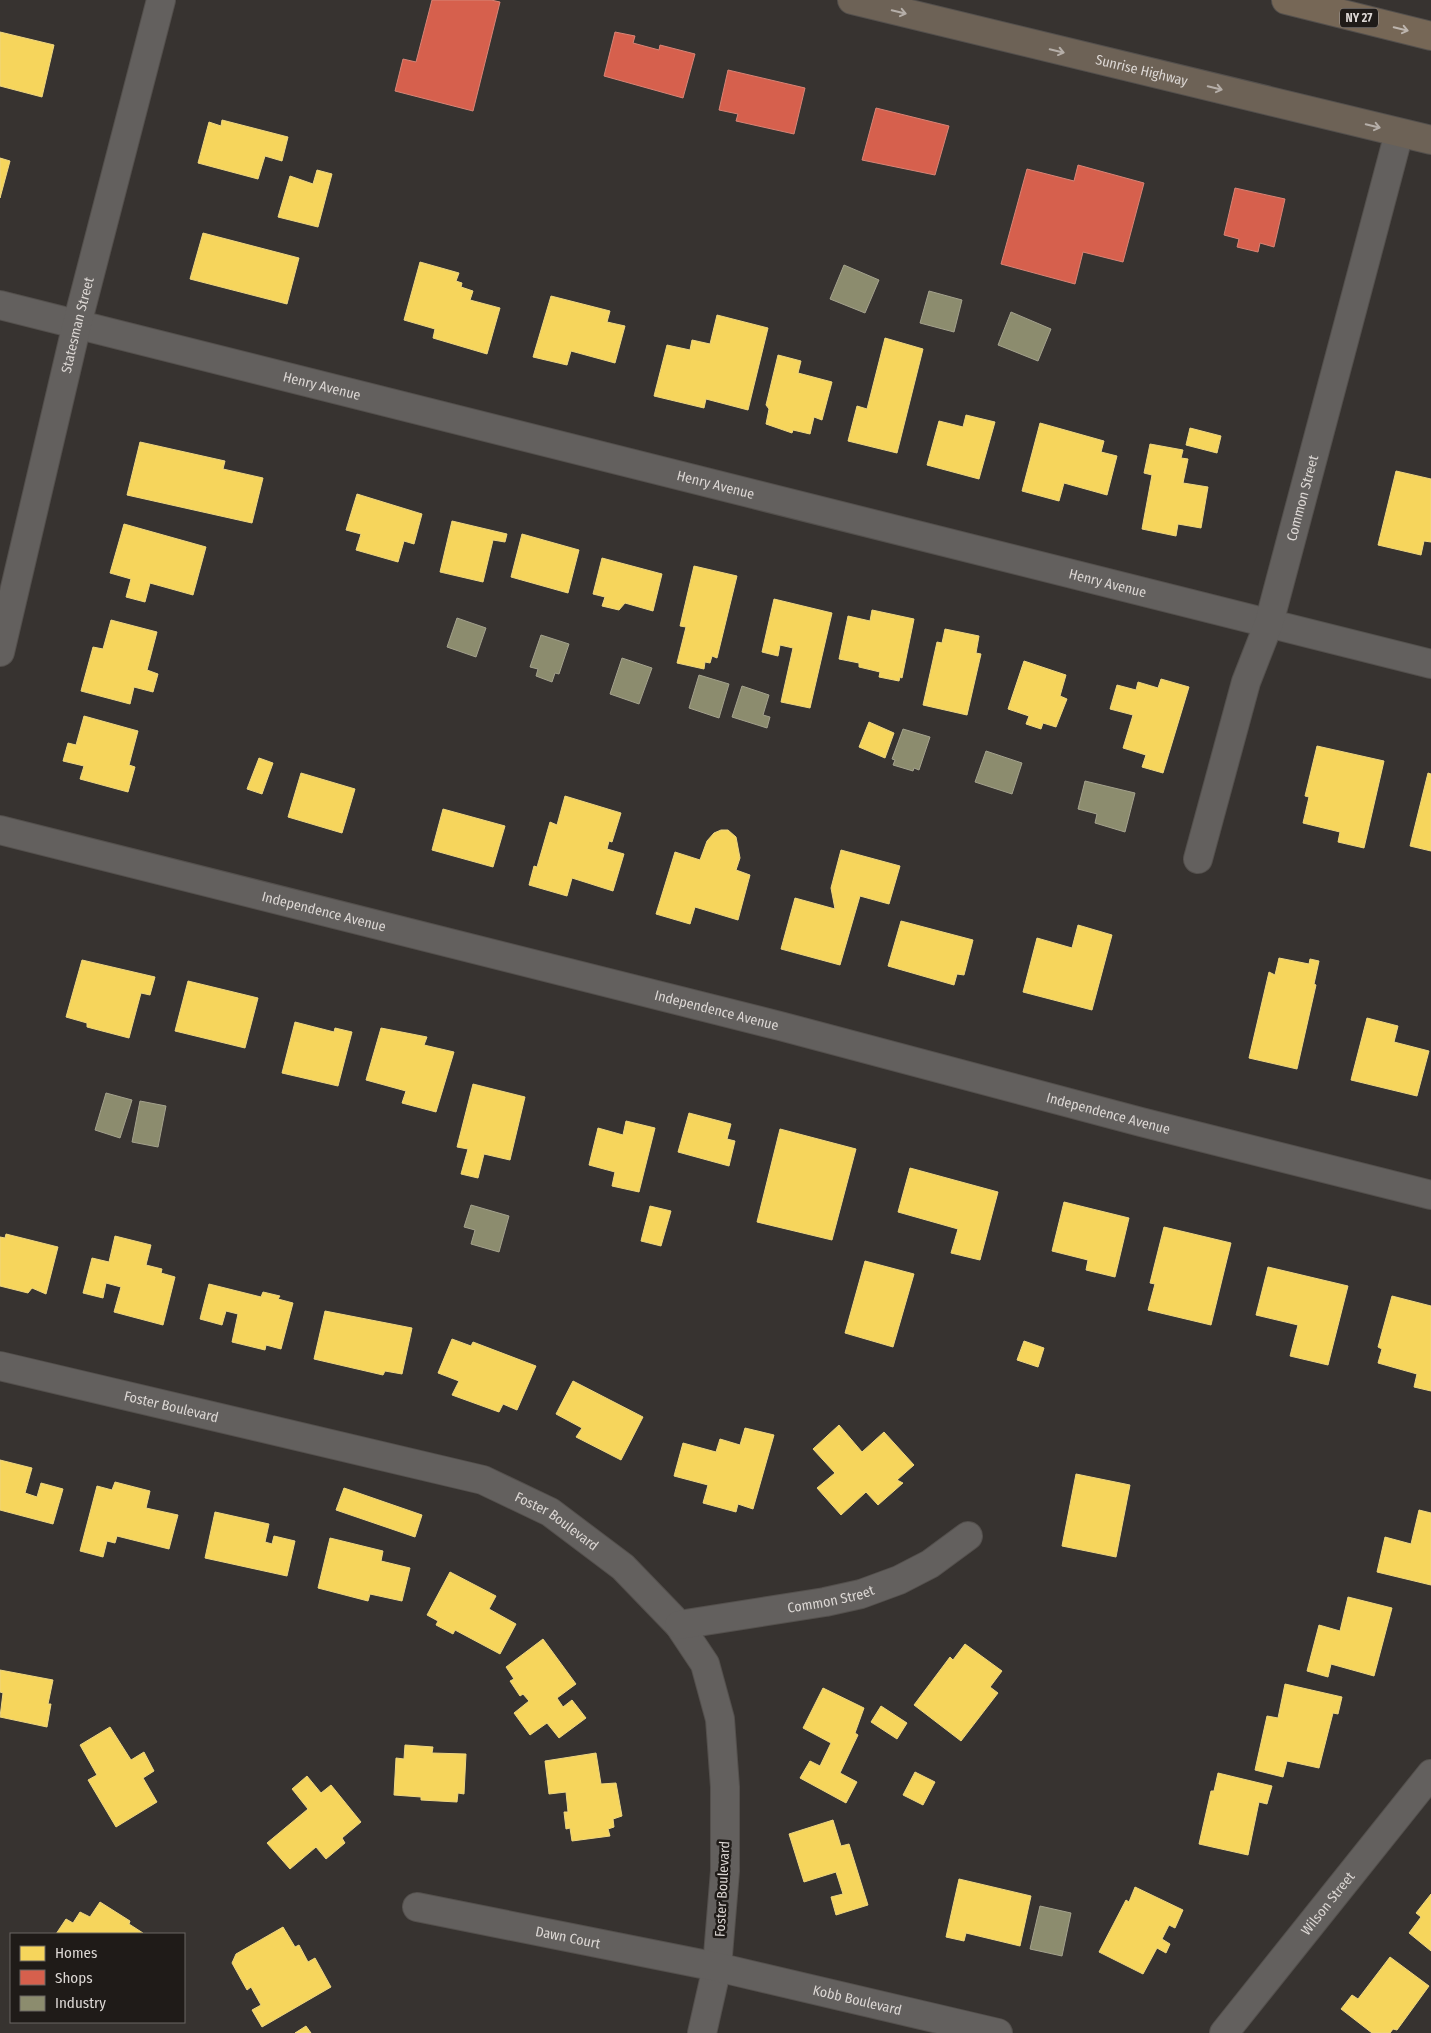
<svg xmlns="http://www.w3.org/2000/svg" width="1431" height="2033" viewBox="0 0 1431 2033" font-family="'Fira Sans Condensed',sans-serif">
<rect width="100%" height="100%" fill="#373330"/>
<g fill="#f6d55c" stroke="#eed680">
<path d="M0,32L54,45L42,97L0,86Z"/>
<path d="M222,120L288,137L282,161L265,156L258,179L198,163L209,122L221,126Z"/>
<path d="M0,158L10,161L0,198Z"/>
<path d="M317,170L332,174L318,227L278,217L290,176L313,184Z"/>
<path d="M203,233L299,258L287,304L190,279Z"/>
<path d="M420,262L459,273L456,281L462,283L461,287L473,291L470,300L500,308L487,354L433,338L435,329L404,320Z"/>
<path d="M551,296L610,311L607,322L625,326L615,363L571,351L567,365L533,357Z"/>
<path d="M717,315L768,328L748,410L706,399L704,408L654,396L667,345L690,350L692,340L710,344Z"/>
<path d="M885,338L923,349L897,453L848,441L857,406L867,409Z"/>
<path d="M778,355L801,361L798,373L832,382L822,420L814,417L810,434L793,430L792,433L766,424L769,409L766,405Z"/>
<path d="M966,415L995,422L979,479L927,465L939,421L963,427Z"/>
<path d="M1040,423L1104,441L1101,452L1117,456L1107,495L1064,483L1059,501L1022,491Z"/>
<path d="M1190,428L1221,436L1217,453L1186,445Z"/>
<path d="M140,442L225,461L223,469L263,478L252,523L127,495Z"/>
<path d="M1150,444L1183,450L1181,458L1188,459L1183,483L1208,487L1201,528L1178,524L1176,536L1142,529L1152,475L1144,473Z"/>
<path d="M1396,471L1431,479V542L1424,541L1421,555L1378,545Z"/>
<path d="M357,494L422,514L414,544L404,541L398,562L356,550L361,534L346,530Z"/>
<path d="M452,521L507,534L505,542L493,540L483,582L440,572Z"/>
<path d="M124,524L206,547L193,595L150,583L145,602L126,597L131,579L110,573Z"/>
<path d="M522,534L579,550L568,593L511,577Z"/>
<path d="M602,558L662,574L653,611L625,603L619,610L602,606L605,597L593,594Z"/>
<path d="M694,566L737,576L717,658L712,656L710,663L705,662L704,669L677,663L686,627L680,626Z"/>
<path d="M774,599L832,613L810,708L781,702L793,648L780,645L778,656L762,652Z"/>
<path d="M872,610L914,619L902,678L900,677L899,681L879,677L880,672L859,667V663L839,659L848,616L870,621Z"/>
<path d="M111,620L157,632L147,670L158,674L153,692L134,687L130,704L81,691L93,647L103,649Z"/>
<path d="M945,629L979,636L976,653L981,654L967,715L923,705L937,642L942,643Z"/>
<path d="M1024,661L1066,675L1060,696L1067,699L1056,727L1043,723L1041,729L1026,724L1029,716L1008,709Z"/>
<path d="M1161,679L1189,687L1163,773L1142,767L1146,755L1123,748L1133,715L1110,709L1117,685L1136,690L1138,682L1158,688Z"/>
<path d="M84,716L138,731L129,765L135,767L128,792L80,779L84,766L63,761L68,743L76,745Z"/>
<path d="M869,722L894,733L885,758L859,747Z"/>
<path d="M1317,746L1384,761L1364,848L1338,842L1340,832L1303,823L1309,797L1305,796Z"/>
<path d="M259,758L273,763L262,794L247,789Z"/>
<path d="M301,773L355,789L342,833L288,817Z"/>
<path d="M1428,773L1431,774V851L1410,846Z"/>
<path d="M565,796L621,813L612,842L609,841L607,849L624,854L613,891L572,878L567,896L529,885L534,866L537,867L550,822L557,825Z"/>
<path d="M443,809L505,826L493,867L432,850Z"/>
<path d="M721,830H728L736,837L740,858L736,870L750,875L738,920L695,907L690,924L656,914L675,852L700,860L707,841L714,833Z"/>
<path d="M841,850L900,866L889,904L860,896L840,965L781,949L795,898L835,909L831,888Z"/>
<path d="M901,921L973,940L964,975L957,974L954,985L888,966Z"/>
<path d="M1078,925L1112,935L1092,1010L1023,992L1037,938L1072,948Z"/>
<path d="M1279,958L1309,964L1310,959L1319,961L1314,984L1316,985L1297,1069L1249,1058L1269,972L1275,975Z"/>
<path d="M82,960L155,977L150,995L141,993L129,1038L87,1027V1023L66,1017Z"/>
<path d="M188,981L258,998L245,1048L175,1031Z"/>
<path d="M1367,1018L1398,1026L1394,1042L1429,1051L1417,1096L1351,1080Z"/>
<path d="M295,1022L334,1032L335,1028L352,1032L338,1086L282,1073Z"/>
<path d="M381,1028L427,1037L424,1045L454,1052L436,1112L402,1103L406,1091L366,1080Z"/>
<path d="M473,1084L525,1097L510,1160L484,1154L478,1178L461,1174L468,1149L457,1147Z"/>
<path d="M689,1113L731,1124L727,1139L735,1141L729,1166L678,1152Z"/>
<path d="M626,1121L655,1128L639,1192L612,1186L615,1172L589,1165L598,1128L623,1135Z"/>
<path d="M780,1129L856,1149L832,1240L757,1222Z"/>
<path d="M910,1168L998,1192L980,1260L951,1253L958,1229L898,1212Z"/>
<path d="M1064,1202L1129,1218L1115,1277L1086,1270L1088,1260L1052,1251Z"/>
<path d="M650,1206L671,1211L661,1246L641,1241Z"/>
<path d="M1164,1227L1231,1243L1211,1325L1148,1310L1155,1284L1150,1283Z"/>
<path d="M6,1234L58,1247L46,1294L32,1288L28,1293L0,1286V1237L5,1238Z"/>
<path d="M115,1236L151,1245L146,1265L162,1269L161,1273L175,1277L163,1325L114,1312L121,1287L106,1283L103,1298L83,1293L92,1258L109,1262Z"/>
<path d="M865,1261L914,1274L893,1347L845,1333Z"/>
<path d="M1268,1267L1348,1286L1328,1365L1290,1356L1298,1325L1256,1315Z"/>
<path d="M209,1284L261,1297L263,1292L280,1296L278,1299L293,1303L281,1349L266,1345L265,1350L232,1342L238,1314L226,1311L222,1325L200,1319Z"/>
<path d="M1392,1296L1431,1306V1391L1414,1387L1417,1374L1378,1363L1382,1349L1378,1347Z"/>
<path d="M325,1311L412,1328L402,1374L385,1371L383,1375L314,1359Z"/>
<path d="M452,1339L471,1346L473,1342L536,1366L517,1410L503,1404L499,1412L452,1395L459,1381L438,1373Z"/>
<path d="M1024,1341L1044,1348L1038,1367L1017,1360Z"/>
<path d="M573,1381L643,1417L621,1460L576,1437L582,1428L556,1414Z"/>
<path d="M839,1425L862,1452L884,1432L914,1465L897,1480L903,1483L878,1505L866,1492L841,1515L817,1488L835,1473L813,1449Z"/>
<path d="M745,1428L774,1435L753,1509L738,1504L736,1512L703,1503L708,1485L674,1476L683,1443L716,1452L720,1439L740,1445Z"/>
<path d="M0,1460L32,1468L25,1493L37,1497L41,1483L63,1489L53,1524L0,1510Z"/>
<path d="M1076,1474L1130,1485L1116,1557L1062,1546Z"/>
<path d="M115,1482L150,1491L146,1508L178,1515L169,1549L117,1536L115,1543L107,1541L103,1557L80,1551L97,1486L112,1490Z"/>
<path d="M344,1488L422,1515L415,1537L336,1510Z"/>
<path d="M1419,1510L1431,1513V1585L1377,1572L1385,1537L1411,1544Z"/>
<path d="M215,1512L269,1524L265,1542L272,1544L274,1536L295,1541L287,1576L205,1558Z"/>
<path d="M330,1538L383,1551L381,1561L410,1568L402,1601L370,1594L368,1601L318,1588Z"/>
<path d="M450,1572L496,1596L489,1609L516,1624L500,1654L455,1630L453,1634L436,1625L438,1621L427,1615Z"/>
<path d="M1348,1597L1392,1608L1374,1676L1331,1664L1328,1677L1307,1671L1319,1625L1340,1631Z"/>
<path d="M543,1639L576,1684L557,1698L563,1707L572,1700L586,1718L559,1738L547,1723L530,1735L514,1713L529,1701L523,1694L520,1696L510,1681L514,1679L506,1667Z"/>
<path d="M965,1644L1002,1671L990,1687L998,1693L961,1741L914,1705L950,1657L953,1660Z"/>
<path d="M0,1670L53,1680L48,1704H51L47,1727L0,1717L3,1693L0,1692Z"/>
<path d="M1285,1684L1342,1697L1338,1714L1333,1713L1319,1768L1287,1761L1283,1777L1255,1770L1267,1716L1278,1718Z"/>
<path d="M823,1688L864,1708L855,1733L858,1735L840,1773L857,1782L846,1803L800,1778L810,1761L820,1766L831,1743L803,1728Z"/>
<path d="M881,1706L907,1723L897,1739L871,1722Z"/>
<path d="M110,1727L131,1760L144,1752L154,1771L143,1778L157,1802L116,1827L88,1780L97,1775L80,1745Z"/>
<path d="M405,1745L433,1747L432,1753L466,1754L464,1794L458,1793L457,1802L421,1800V1797L394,1795L396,1758L404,1759Z"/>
<path d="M596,1753L601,1784L616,1783L622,1816L613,1819L614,1827L608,1829L610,1836L572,1841L570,1828L566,1829L564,1812H568L566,1792L549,1794L545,1761Z"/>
<path d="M915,1772L935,1782L923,1805L903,1795Z"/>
<path d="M1218,1773L1272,1786L1267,1804L1259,1802L1248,1855L1199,1844L1211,1791H1214Z"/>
<path d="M307,1776L321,1793L331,1785L361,1822L342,1838L345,1843L326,1859L316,1847L290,1869L267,1843L308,1809L292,1789Z"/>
<path d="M833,1820L841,1846L849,1844L868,1905L836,1915L831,1897L843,1894L836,1872L804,1882L789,1834Z"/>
<path d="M959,1879L1031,1896L1020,1946L966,1933L964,1941L946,1937Z"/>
<path d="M1135,1887L1183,1910L1175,1928L1169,1925L1162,1939L1170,1944L1166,1953L1157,1948L1143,1974L1099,1952L1126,1900L1129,1902Z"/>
<path d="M1431,1894V1951L1409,1933L1421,1917L1416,1913Z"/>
<path d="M100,1902L130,1921L129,1924L143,1933L142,1934H56L66,1919L73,1923L80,1912L90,1917Z"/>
<path d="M283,1927L295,1947L299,1945L308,1962L315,1958L331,1987L262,2027L252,2010L261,2005L251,1987L247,1990L232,1963L236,1954Z"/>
<path d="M1390,1957L1429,1986L1397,2030L1393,2029L1390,2033H1372L1341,2009L1352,1995L1358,1999Z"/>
<path d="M306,2026L311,2033H295Z"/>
</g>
<g fill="#d6604d" stroke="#d88476">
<path d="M432,0H491L500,2L473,111L395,91L403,59L416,62Z"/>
<path d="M615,32L635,36L633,43L659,50L660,45L695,54L683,98L604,76Z"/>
<path d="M728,70L805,88L794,134L736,121L738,114L719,110Z"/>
<path d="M876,108L949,126L935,175L862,160Z"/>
<path d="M1078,165L1144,183L1123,262L1083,252L1075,284L1001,264L1027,169L1074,181Z"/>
<path d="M1235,188L1285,199L1274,247L1260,243L1258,252L1237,247L1239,239L1224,235Z"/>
</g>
<g fill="#8c8c6e" stroke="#a4a28d">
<path d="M844,265L879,280L865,313L830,299Z"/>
<path d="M929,291L962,300L954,332L920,323Z"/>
<path d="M1011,312L1051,329L1038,361L998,345Z"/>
<path d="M457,618L486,628L476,657L447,647Z"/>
<path d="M541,635L569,644L559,674L555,673L552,682L536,676L538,669L530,667Z"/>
<path d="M622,658L652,668L639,704L610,694Z"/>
<path d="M699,675L729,684L719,718L689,708Z"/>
<path d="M742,686L769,695L763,715L770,717L767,728L732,717Z"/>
<path d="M903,729L930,737L919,770L914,768L913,771L893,765L895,760L892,759Z"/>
<path d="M986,751L1022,763L1012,794L975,782Z"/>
<path d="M1085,781L1135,793L1125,832L1095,823L1097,814L1078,809Z"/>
<path d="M106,1093L132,1100L120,1138L95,1130Z"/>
<path d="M140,1101L166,1106L158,1147L132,1142Z"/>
<path d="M471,1205L509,1216L499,1252L471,1244L475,1230L464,1227Z"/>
<path d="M1040,1906L1071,1913L1062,1956L1030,1949Z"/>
</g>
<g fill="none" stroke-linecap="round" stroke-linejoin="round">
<g stroke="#54504d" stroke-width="30">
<g id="minor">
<path id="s1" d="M0,305L1431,664"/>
<path id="s2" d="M0,652L77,324L161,0"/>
<path id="s3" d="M0,830L780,1026L1141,1122L1431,1195"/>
<path id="s4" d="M1198,859L1246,682L1269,623L1399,133"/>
<path id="s5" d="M0,1366L483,1480L550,1512L623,1567L679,1625L705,1664L720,1719L725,1787V1871L717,1967L702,2033"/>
<path id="s6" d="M679,1625L825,1602L861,1594L899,1580L930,1564L968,1536"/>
<path id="s7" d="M417,1907L717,1967L998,2033"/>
<path id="s8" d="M1224,2033L1431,1774"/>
</g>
</g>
<g stroke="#54504d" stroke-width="30">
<g id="major">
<path id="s9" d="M852,0L1431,140"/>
</g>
</g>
<g stroke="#54504d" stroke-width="30">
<path id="highway" d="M1286,0L1431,36"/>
</g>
<use href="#minor" stroke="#63605e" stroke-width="28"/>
<use href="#major" stroke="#6d6256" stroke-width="28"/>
<use href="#highway" stroke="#766756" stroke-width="28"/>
</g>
<defs><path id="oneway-shaft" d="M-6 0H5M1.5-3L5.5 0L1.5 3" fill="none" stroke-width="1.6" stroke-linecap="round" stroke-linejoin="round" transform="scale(1.25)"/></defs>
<g stroke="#b5aea8">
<use href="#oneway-shaft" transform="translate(899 12) rotate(14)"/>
<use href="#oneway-shaft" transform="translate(1057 51) rotate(13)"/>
<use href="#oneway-shaft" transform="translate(1215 88) rotate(14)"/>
<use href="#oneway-shaft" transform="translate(1373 126) rotate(14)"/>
</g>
<use stroke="#bdb5ae" href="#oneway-shaft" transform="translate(1401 29) rotate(14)"/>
<g text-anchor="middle" stroke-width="5" stroke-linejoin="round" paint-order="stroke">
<rect fill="#1f1b18" stroke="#a39f9c" stroke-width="1" x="1340" y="8.5" width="38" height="19" rx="4"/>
<g font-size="12" font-weight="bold" fill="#dcd7d4">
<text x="1359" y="22">NY 27</text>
</g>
<g font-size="14" fill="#dcd7d4" stroke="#1f1b18">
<text dy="5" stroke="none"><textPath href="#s9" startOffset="298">Sunrise Highway</textPath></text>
<text dy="5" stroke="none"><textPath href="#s2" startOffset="336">Statesman Street</textPath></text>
<text dy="5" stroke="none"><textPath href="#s1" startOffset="332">Henry Avenue</textPath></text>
<text dy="5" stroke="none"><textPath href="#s1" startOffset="738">Henry Avenue</textPath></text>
<text dy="5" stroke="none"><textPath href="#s4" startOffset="376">Common Street</textPath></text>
<text dy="5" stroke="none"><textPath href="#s1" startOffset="1142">Henry Avenue</textPath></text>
<text dy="5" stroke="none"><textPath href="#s3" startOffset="334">Independence Avenue</textPath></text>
<text dy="5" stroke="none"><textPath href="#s3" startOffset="739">Independence Avenue</textPath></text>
<text dy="5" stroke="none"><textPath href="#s3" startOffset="1144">Independence Avenue</textPath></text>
<text dy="5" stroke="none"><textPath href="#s5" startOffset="176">Foster Boulevard</textPath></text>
<text dy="5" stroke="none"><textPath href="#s5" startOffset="581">Foster Boulevard</textPath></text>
<text dy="5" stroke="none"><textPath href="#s6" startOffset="154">Common Street</textPath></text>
<text transform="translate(722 1889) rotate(-87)" y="5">Foster Boulevard</text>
<text dy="5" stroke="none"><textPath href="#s8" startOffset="166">Wilson Street</textPath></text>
<text dy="5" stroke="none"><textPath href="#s7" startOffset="154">Dawn Court</textPath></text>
<text dy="5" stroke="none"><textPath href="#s7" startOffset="450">Kobb Boulevard</textPath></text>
</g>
</g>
<rect x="10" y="1933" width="175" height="90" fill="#1f1b18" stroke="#6b6663"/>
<rect x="20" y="1946" width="25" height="15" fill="#f6d55c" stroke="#6b6663"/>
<text x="55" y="1958" font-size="15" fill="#dcd7d4">Homes</text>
<rect x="20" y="1970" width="25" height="15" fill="#d6604d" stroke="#6b6663"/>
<text x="55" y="1983" font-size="15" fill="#dcd7d4">Shops</text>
<rect x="20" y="1996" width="25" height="15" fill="#8c8c6e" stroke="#6b6663"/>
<text x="55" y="2008" font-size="15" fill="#dcd7d4">Industry</text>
</svg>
